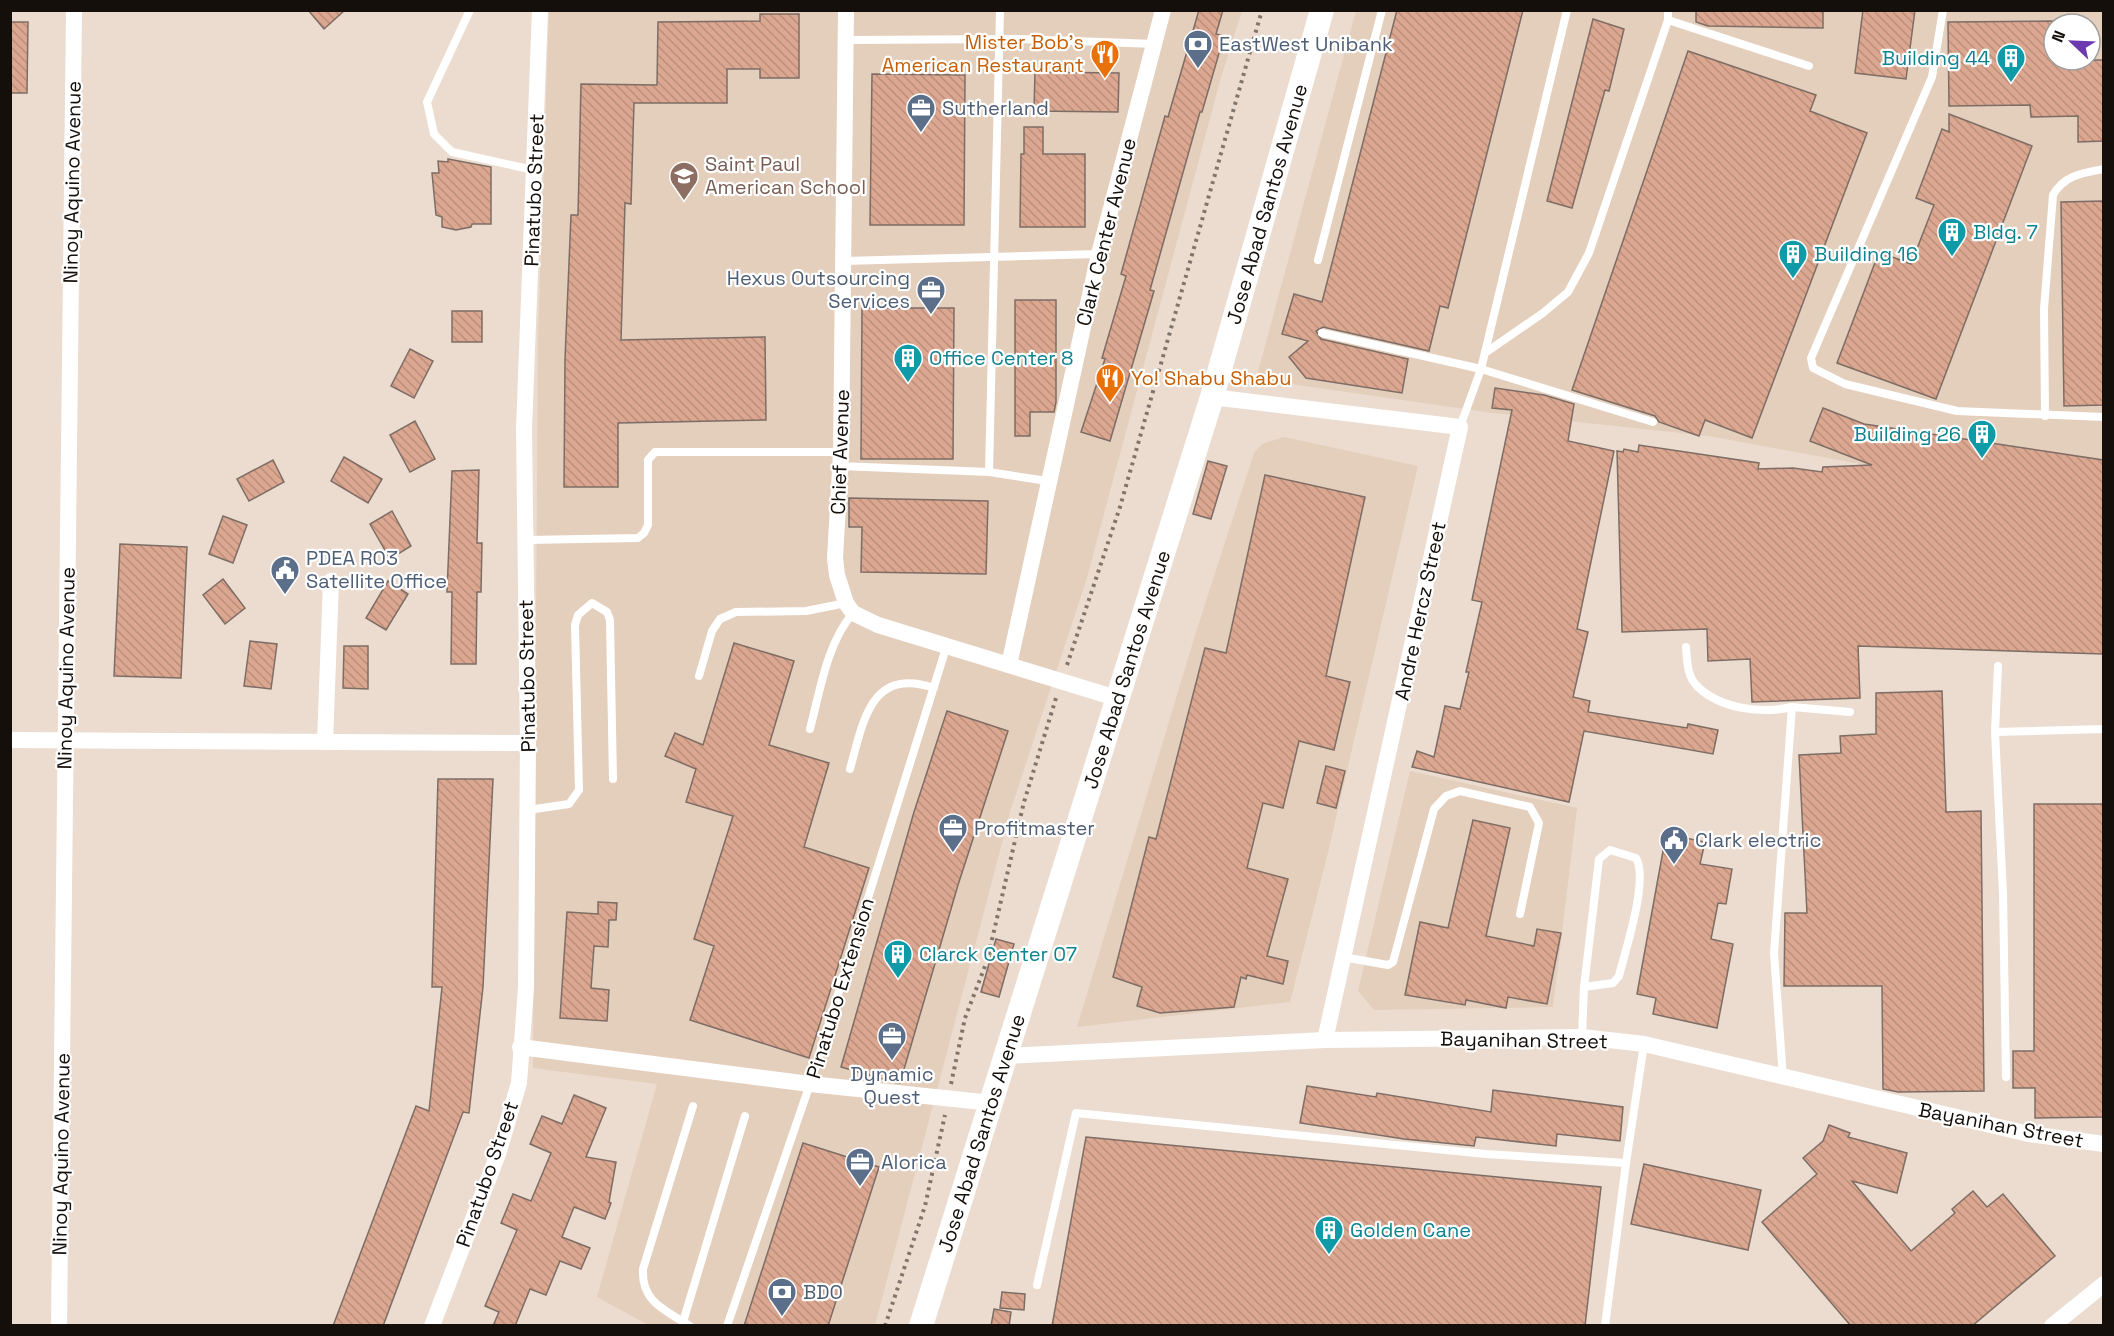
<svg xmlns="http://www.w3.org/2000/svg" width="2114" height="1336" viewBox="0 0 2114 1336" font-family="'Space Grotesk',sans-serif">
<defs>
<pattern id="building-back-hatch" width="6" height="6" patternUnits="userSpaceOnUse" patternTransform="scale(1.5)"><rect width="6" height="6" fill="#dba790"/><path d="M-1 5l2 2M0 0l6 6M5-1l2 2" fill="none" stroke="#bb8f7b"/></pattern>
</defs>
<rect width="100%" height="100%" fill="#ecdccf"/>
<g fill="#e4cebc" fill-rule="evenodd">
<path d="M549,11H1242L1220,81L1086,581L1011,809L875,1325H648L597,1297L657,1084L533,1068L538,339Z"/>
<path d="M1356,11H2103V509L1709,436L1493,413L1256,379ZM2054,24H2090V60H2054Z"/>
<path d="M1284,437L1418,466L1325,865L1290,1002L1077,1027L1196,632L1254,453L1262,444Z"/>
<path d="M1410,771L1577,808L1553,1007L1374,1010L1358,991Z"/>
</g>
<g fill="url(#building-back-hatch)" stroke="#7e6d65" stroke-width="1.5">
<path d="M308,10H345L324,29Z"/>
<path d="M1199,10H1223L1216,34L1224,36L1202,112H1200L1150,290L1154,291L1110,441L1081,432L1105,359L1102,358L1126,276L1121,274L1165,116L1168,117Z"/>
<path d="M1397,10H1523L1448,308L1440,306L1429,351L1323,327L1316,331L1321,339L1408,359L1402,393L1306,378L1289,357L1308,341L1282,334L1294,294L1322,302Z"/>
<path d="M1696,10H1823V28L1708,26L1696,22Z"/>
<path d="M1863,10H1915L1906,79L1855,73Z"/>
<path d="M760,14H799V78H760V69H727V103H634L631,204L625,203L621,340L765,337L766,420L618,423V487H564L565,359L571,215H578L581,84L657,85L658,22L760,21Z"/>
<path d="M1593,19L1624,29L1609,91L1605,90L1572,208L1547,201Z"/>
<path d="M2054,21V60H2103V141L2078,142V116L2031,117L2030,105L1949,106L1948,22Z"/>
<path d="M10,22H28L27,93H10Z"/>
<path d="M1688,51L1816,95L1810,111L1867,133L1752,438L1705,420L1699,436L1659,422L1655,416L1572,390Z"/>
<path d="M1035,72L1119,73L1118,112L1034,111Z"/>
<path d="M872,74L965,75L964,225H870Z"/>
<path d="M1949,114L2032,146L1936,399L1837,363L1879,252L1911,264L1934,205L1916,198L1942,129L1949,132Z"/>
<path d="M1024,127H1043V154H1085V227H1020L1021,154H1024Z"/>
<path d="M448,159L491,167V224H472L471,227L456,230L442,227V217L436,215L432,173H439L438,161L448,162Z"/>
<path d="M2103,201V405L2064,406L2061,202Z"/>
<path d="M1015,300H1056V402L1054,412H1030V436H1015Z"/>
<path d="M862,308H954L953,459H861Z"/>
<rect x="452" y="311" width="30" height="31"/>
<path d="M410,349L433,361L414,398L391,386Z"/>
<path d="M1495,388L1544,395L1574,404L1568,441L1614,451L1577,629L1588,632L1573,697L1590,701L1588,712L1687,728L1688,724L1718,730L1713,754L1584,731L1569,802L1412,767L1417,751L1434,757L1445,706L1460,709L1469,672H1466L1482,602L1472,600L1512,410L1492,408Z"/>
<path d="M1823,408L1864,424L2103,460V654L1858,646L1860,698L1752,702L1750,659L1708,661L1707,629L1622,632L1617,451L1623,452L1624,449L1638,452L1639,445L1759,463L1758,469L1793,468L1822,472L1823,467L1872,465L1810,441Z"/>
<path d="M415,421L435,459L410,472L390,435Z"/>
<path d="M344,457L382,479L368,503L331,481Z"/>
<path d="M273,460L284,482L249,501L237,479Z"/>
<path d="M1208,461L1227,466L1211,519L1193,514Z"/>
<path d="M479,470L477,543H482L481,592H477L476,664H451L452,592H447L452,471Z"/>
<path d="M1265,475L1365,497L1326,676L1350,682L1334,750L1299,741L1283,808L1263,803L1247,868L1288,879L1267,956L1288,961L1283,984L1247,975L1246,979L1241,977L1234,1007L1160,1013L1137,1006L1142,987L1113,977L1149,837L1156,839L1205,648L1226,653Z"/>
<path d="M849,498L988,501L986,574L861,572L862,527H849Z"/>
<path d="M392,511L411,546L390,559L370,524Z"/>
<path d="M223,516L247,525L233,563L209,554Z"/>
<path d="M120,544L187,547L181,678L114,676Z"/>
<path d="M223,579L245,608L225,624L203,595Z"/>
<path d="M388,581L408,594L386,630L366,618Z"/>
<path d="M250,641L277,644L271,689L244,686Z"/>
<path d="M734,643L794,661L769,745L829,763L804,847L869,868L809,1058L690,1020L714,946L694,939L733,816L686,802L696,769L665,756L675,733L703,745Z"/>
<path d="M344,646H368V689L343,688Z"/>
<path d="M1942,691L1946,812L1981,811L1984,1091L1898,1092L1883,1089L1882,986H1784L1785,913H1807L1799,755L1841,753L1840,736L1876,734V693Z"/>
<path d="M947,711L1008,731L958,885L900,1083L893,1082L841,1067L914,812Z"/>
<path d="M1326,766L1345,771L1336,808L1317,803Z"/>
<path d="M438,779H493L483,987L469,1113L463,1112L383,1326H333L416,1106L429,1111L442,987H432Z"/>
<path d="M2034,804H2103V1117L2035,1118V1088H2013V1051H2034Z"/>
<path d="M1473,820L1510,828L1486,936L1534,946L1537,929L1561,933L1547,1004L1508,997L1506,1008L1466,1000L1465,1005L1405,995L1420,922L1448,928Z"/>
<path d="M1671,835L1705,842L1700,864L1732,869L1726,904L1718,903L1711,939L1733,944L1717,1028L1653,1014L1656,998L1637,994L1665,840L1670,841Z"/>
<path d="M598,902L617,903L616,920H609L608,947L594,946L591,988L609,990L607,1021L560,1018L567,912L598,914Z"/>
<path d="M996,939L1014,944L999,997L981,992Z"/>
<path d="M1307,1086L1376,1097L1377,1093L1491,1112L1493,1090L1623,1107L1620,1141L1557,1134L1556,1146L1476,1137L1474,1146L1404,1139L1300,1123Z"/>
<path d="M574,1095L606,1108L586,1157L616,1162L609,1202L611,1203L605,1219L574,1207L562,1237L590,1248L581,1269L560,1261L546,1295L530,1289L515,1326H493L499,1312L485,1306L517,1230L501,1223L513,1194L531,1201L551,1153L530,1144L542,1116L562,1124Z"/>
<path d="M1829,1125L1850,1133L1848,1137L1907,1153L1897,1193L1852,1181L1911,1251L1955,1213L1952,1209L1973,1191L1987,1207L2003,1194L2055,1256L1972,1326H1851L1762,1222L1817,1174L1803,1158L1823,1141Z"/>
<path d="M1086,1137L1601,1187L1585,1326H1052Z"/>
<path d="M803,1143L879,1167L828,1326H744Z"/>
<path d="M1644,1164L1761,1190L1748,1250L1631,1224Z"/>
<path d="M1002,1292L1025,1294L1024,1310L1000,1308Z"/>
<path d="M994,1309L1011,1312L1009,1326H991Z"/>
</g>
<g fill="none" stroke-linecap="round" stroke-linejoin="round">
<g stroke="#80756d" stroke-width="4" stroke-dasharray="3 4.5" stroke-linecap="butt">
<path d="M1067,665L1120,507L1262,10"/>
<path d="M951,1084L965,1018L987,961L1024,802L1056,698"/>
<path d="M885,1326L925,1206L945,1115"/>
</g>
<g stroke="#fff" stroke-width="8">
<path d="M470,10L427,102L434,134L452,152L534,170"/>
<path d="M1943,10L1932,77L1811,358L1813,368L1845,384L1957,411L2104,417"/>
<path d="M1668,20L1809,66"/>
<path d="M846,40L1019,39L1155,44"/>
<path d="M1318,260L1382,10"/>
<path d="M844,261L1099,254"/>
<path d="M1322,333L1481,369L1653,422"/>
<path d="M1485,353L1543,313L1568,292L1589,253L1668,20V10"/>
<path d="M2045,416L2044,309L2053,195C2064,175 2083,173 2104,169"/>
<path d="M1460,427L1481,369L1567,10"/>
<path d="M840,466L989,472L1047,481"/>
<path d="M989,472L1000,10"/>
<path d="M526,540L638,538L644,533L648,525V460L655,452H841"/>
<path d="M1686,647C1687,661 1687,677 1698,687C1721,709 1762,714 1792,707L1774,953L1783,1078"/>
<path d="M1998,666L1995,732L2003,893L2006,1077"/>
<path d="M699,676L712,631L720,619L736,612L806,611L846,603"/>
<path d="M1792,707L1850,712"/>
<path d="M810,729C820,691 827,643 853,613"/>
<path d="M1995,732L2104,729"/>
<path d="M850,769C863,723 870,666 934,688"/>
<path d="M528,810L569,804L579,790L575,625L578,615L592,603L607,612L610,620L613,779"/>
<path d="M1343,957L1388,965L1393,962L1434,809L1446,796L1460,791L1530,807L1539,823L1520,914"/>
<path d="M1582,1037L1584,987L1599,859L1610,850L1636,858C1649,880 1625,951 1619,976L1613,983L1584,987"/>
<path d="M1626,1163L1644,1044"/>
<path d="M1037,1285L1076,1113L1486,1154L1626,1163L1605,1326"/>
<path d="M683,1322L745,1116"/>
<path d="M690,1326C665,1310 641,1302 643,1269L693,1106"/>
<path d="M727,1326L810,1084L946,648"/>
</g>
<g stroke="#fff" stroke-width="16">
<path d="M846,10L841,452L835,558L837,575L846,603L853,613L878,625L1116,698"/>
<path d="M1212,397L1460,427L1325,1040"/>
<path d="M1009,665L1099,254L1163,10"/>
<path d="M10,740L528,743"/>
<path d="M325,742L331,581"/>
<path d="M520,1047L810,1084L992,1103"/>
<path d="M1007,1056L1325,1040L1582,1037L1644,1044L2029,1134L2104,1144"/>
<path d="M59,1326L74,10"/>
<path d="M432,1326L498,1154L519,1083L526,988L528,743L524,429L540,10"/>
<path d="M2052,1326L2104,1284"/>
</g>
<path stroke="#fff" stroke-width="24" id="s1" d="M921,1326L1212,397L1322,10"/>
</g>
<defs>
<g id="bank-pin" transform="scale(1.5)"><path d="M0 17L-7.5 6A9.5 9.5 0 1 1 7.5 6Z" fill="#5c6f8a" stroke="#fff"/><path d="M-6-4H6V4H-6ZM0-2.3a2.3 2.3 0 1 0 0 4.6a2.3 2.3 0 1 0 0-4.6Z" fill="#fff"/></g>
<g id="restaurant-pin" transform="scale(1.5)"><path d="M0 17L-7.5 6A9.5 9.5 0 1 1 7.5 6Z" fill="#e8710a" stroke="#fff"/><path d="M-5-6h1v4h1v-4h1v4h1v-4h1v5L-1.5 .5V6h-2V.5L-5-1ZM5-6V6H3V1.5H1.5Q1.5-4 5-6Z" fill="#fff"/></g>
<g id="building-pin" transform="scale(1.5)"><path d="M0 17L-7.5 6A9.5 9.5 0 1 1 7.5 6Z" fill="#0f9aa8" stroke="#fff"/><path d="M-4-6H4V6H1V3H-1V6H-4ZM-2.5-4.3h1.7v1.8h-1.7ZM.8-4.3h1.7v1.8H.8ZM-2.5-1h1.7V.8h-1.7ZM.8-1h1.7V.8H.8Z" fill="#fff"/></g>
<g id="office-pin" transform="scale(1.5)"><path d="M0 17L-7.5 6A9.5 9.5 0 1 1 7.5 6Z" fill="#5c6f8a" stroke="#fff"/><path d="M-6-3h4V-5.5h4V-3h4V5H-6ZM-1-4.5V-3h2v-1.5ZM-6 0V1H6V0Z" fill="#fff"/></g>
<g id="school-pin" transform="scale(1.5)"><path d="M0 17L-7.5 6A9.5 9.5 0 1 1 7.5 6Z" fill="#8d6e63" stroke="#fff"/><path d="M0-5L7-2L0 1L-7-2ZM-4 1L0 2.5L4 1V4Q0 6-4 4Z" fill="#fff"/></g>
<g id="civic-pin" transform="scale(1.5)"><path d="M0 17L-7.5 6A9.5 9.5 0 1 1 7.5 6Z" fill="#5c6f8a" stroke="#fff"/><path d="M-.6-6.5H3V-4.5H.6V-3L4-1V1h2V6H-6V1h2V-1L-.6-3ZM-1.2 2.5V6h2.4V2.5Z" fill="#fff"/></g>
</defs>
<g fill-rule="evenodd">
<use href="#bank-pin" x="1198" y="44"/>
<use href="#restaurant-pin" x="1105" y="54"/>
<use href="#building-pin" x="2011" y="58"/>
<use href="#office-pin" x="921" y="108"/>
<use href="#school-pin" x="684" y="176"/>
<use href="#building-pin" x="1952" y="232"/>
<use href="#building-pin" x="1793" y="254"/>
<use href="#office-pin" x="931" y="290"/>
<use href="#building-pin" x="908" y="358"/>
<use href="#restaurant-pin" x="1110" y="378"/>
<use href="#building-pin" x="1982" y="434"/>
<use href="#civic-pin" x="285" y="570"/>
<use href="#office-pin" x="953" y="828"/>
<use href="#civic-pin" x="1674" y="840"/>
<use href="#building-pin" x="898" y="954"/>
<use href="#office-pin" x="892" y="1036"/>
<use href="#office-pin" x="860" y="1162"/>
<use href="#building-pin" x="1329" y="1230"/>
<use href="#bank-pin" x="782" y="1292"/>
</g>
<g text-anchor="middle" stroke-width="4.5" stroke-linejoin="round" paint-order="stroke">
<g font-size="20" fill="#c56008" stroke="#fff" text-anchor="end">
<text x="1084" y="49">Mister Bob's<tspan x="1084" dy="23">American Restaurant</tspan></text>
<text x="1131" y="385" text-anchor="start">Yo! Shabu Shabu</text>
</g>
<g font-size="20" fill="#4e5e75" stroke="#fff" text-anchor="start">
<text x="1219" y="51">EastWest Unibank</text>
<text x="942" y="115">Sutherland</text>
<text x="910" y="285" text-anchor="end">Hexus Outsourcing<tspan x="910" dy="23">Services</tspan></text>
<text x="306" y="565">PDEA RO3<tspan x="306" dy="23">Satellite Office</tspan></text>
<text x="974" y="835">Profitmaster</text>
<text x="1695" y="847">Clark electric</text>
<text x="892" y="1081" text-anchor="middle">Dynamic<tspan x="892" dy="23">Quest</tspan></text>
<text x="881" y="1169">Alorica</text>
<text x="803" y="1299">BDO</text>
</g>
<g font-size="20" fill="#0d838f" stroke="#fff" text-anchor="start">
<text x="1990" y="65" text-anchor="end">Building 44</text>
<text x="1973" y="239">Bldg. 7</text>
<text x="1814" y="261">Building 16</text>
<text x="929" y="365">Office Center 8</text>
<text x="1961" y="441" text-anchor="end">Building 26</text>
<text x="919" y="961">Clarck Center 07</text>
<text x="1350" y="1237">Golden Cane</text>
</g>
<g font-size="20" fill="#785e54" stroke="#fff" text-anchor="start">
<text x="705" y="171">Saint Paul<tspan x="705" dy="23">American School</tspan></text>
</g>
<g font-size="20" fill="#150f0b" stroke="#fff">
<text transform="translate(72 182) rotate(-89)" y="7">Ninoy Aquino Avenue</text>
<text transform="translate(534 190) rotate(-88)" y="7">Pinatubo Street</text>
<text dy="7" stroke="none"><textPath href="#s1" startOffset="1174">Jose Abad Santos Avenue</textPath></text>
<text transform="translate(1106 232) rotate(-76)" y="7">Clark Center Avenue</text>
<text transform="translate(840 452) rotate(-88)" y="7">Chief Avenue</text>
<text transform="translate(1420 611) rotate(-78)" y="7">Andre Hercz Street</text>
<text transform="translate(66 668) rotate(-89)" y="7">Ninoy Aquino Avenue</text>
<text dy="7" stroke="none"><textPath href="#s1" startOffset="688">Jose Abad Santos Avenue</textPath></text>
<text transform="translate(527 676) rotate(-91)" y="7">Pinatubo Street</text>
<text transform="translate(840 988) rotate(-73)" y="7">Pinatubo Extension</text>
<text transform="translate(1524 1040) rotate(1)" y="7">Bayanihan Street</text>
<text transform="translate(2001 1125) rotate(11)" y="7">Bayanihan Street</text>
<text dy="7" stroke="none"><textPath href="#s1" startOffset="202">Jose Abad Santos Avenue</textPath></text>
<text transform="translate(61 1154) rotate(-89)" y="7">Ninoy Aquino Avenue</text>
<text transform="translate(487 1174) rotate(-71)" y="7">Pinatubo Street</text>
</g>
</g>
<rect width="2114" height="1336" fill="none" stroke="#150f0b" stroke-width="24"/>
<g transform="translate(2072 42) rotate(293)"><circle r="28" fill="#ffffff" stroke="#a19f9d" stroke-width="1.5"/>
<path d="M0-4.5L10 22L0 15L-10 22Z" fill="#6b39b0"/>
<text y="-9" font-size="16" font-weight="bold" text-anchor="middle" fill="#150f0b">N</text>
</g>
</svg>
